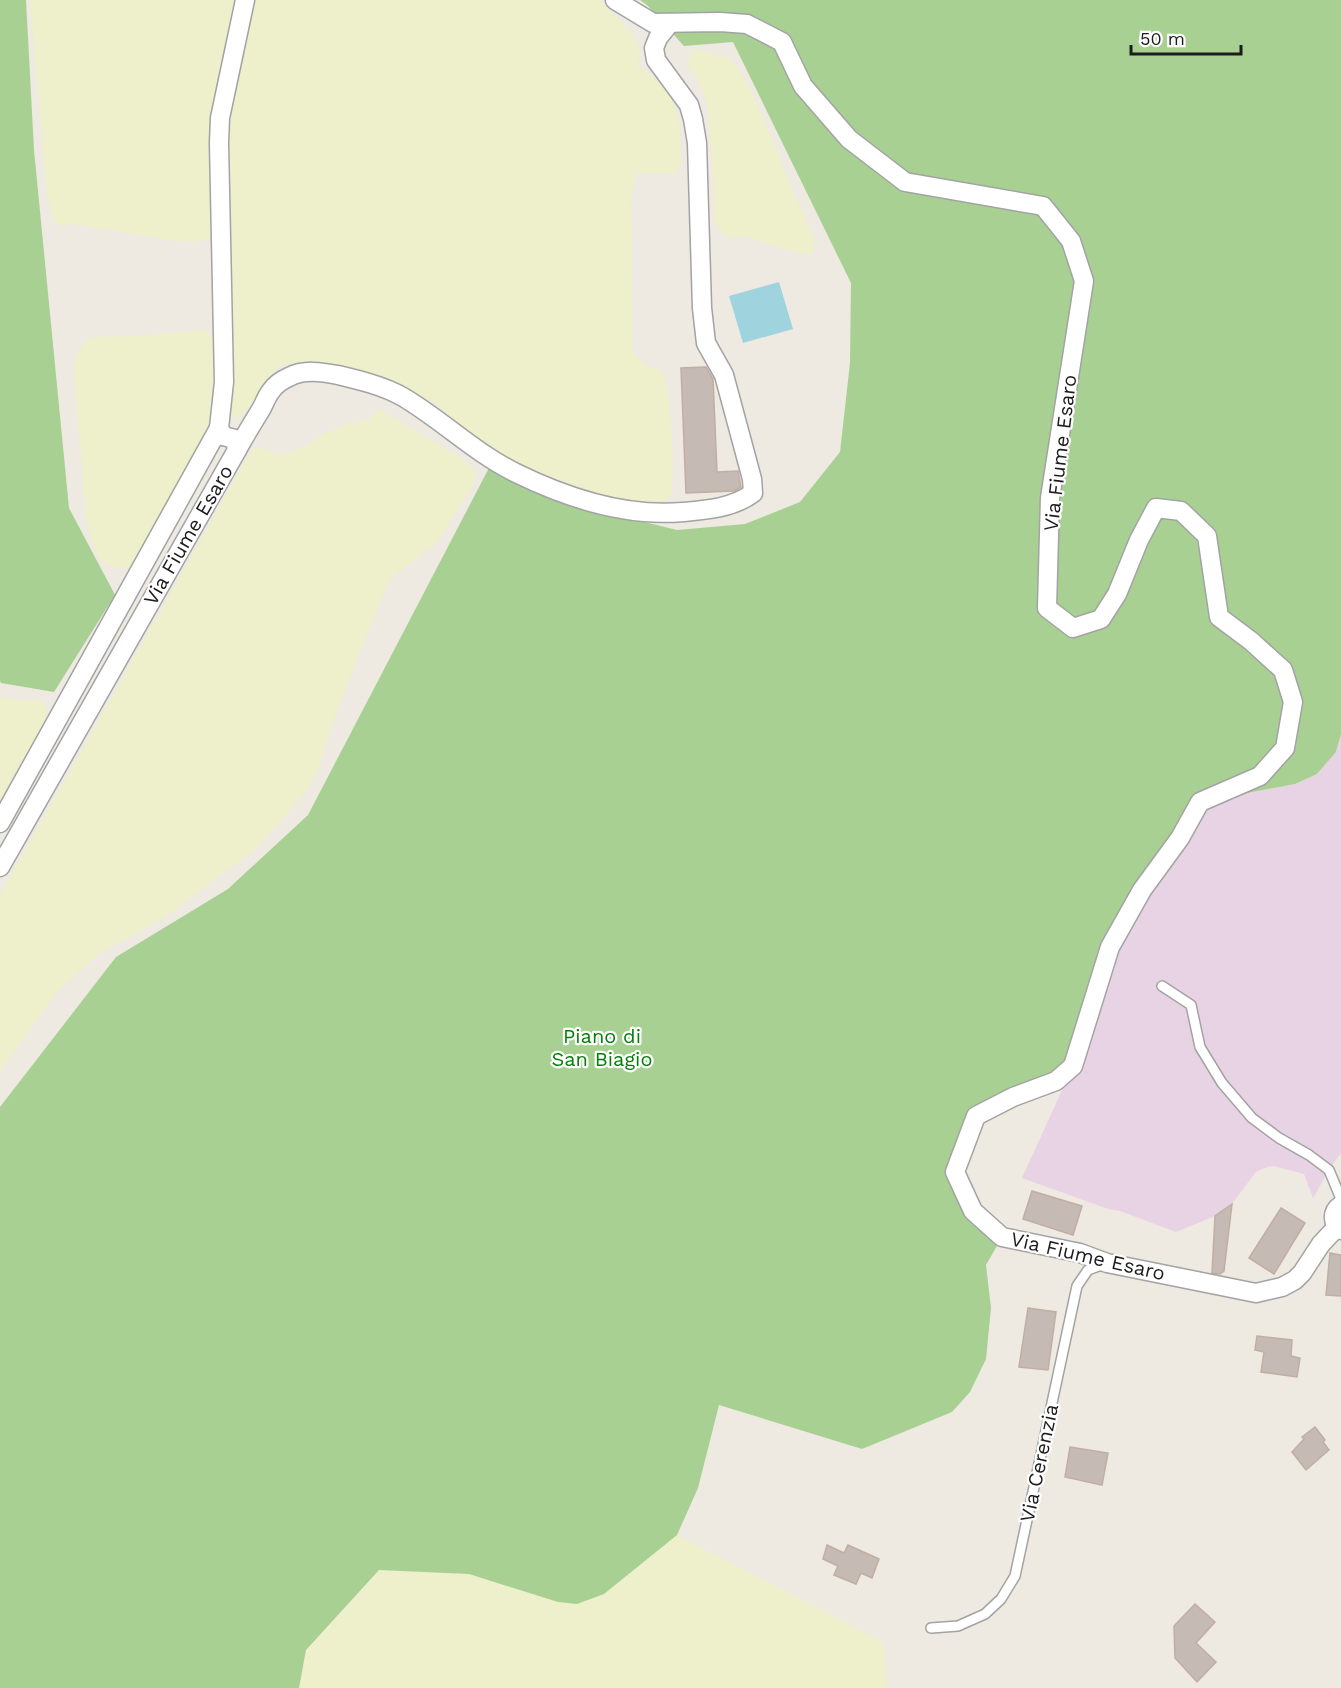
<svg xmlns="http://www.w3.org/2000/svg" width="1341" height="1688" viewBox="0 0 1341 1688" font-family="'Work Sans',sans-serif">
<rect width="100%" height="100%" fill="#eee9e1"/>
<path fill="#e8d3e5" d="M1341,734V1153L1329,1170L1313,1198L1304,1174L1274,1166L1267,1167L1256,1172L1231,1205L1215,1216L1176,1232L1120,1211L1108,1209L1022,1178L1073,1066L1110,947L1200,802L1295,784L1317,774L1336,752Z"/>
<g fill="#eeefcb">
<path d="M30,0H238L211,118L213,227L212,235L208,239L200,241H174L86,226L71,224L61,226L54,220L47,195Z"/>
<path d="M253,0H599L633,34L640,51L638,65L654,77L670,96L679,119L681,162L676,173H636L631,196L633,353L646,366L657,368L664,375L671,422L673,476L671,495L659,505L606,500L517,467L484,444L434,403L397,382L349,368L307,361L279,366L264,382L250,406L240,417L230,419L227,116Z"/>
<path d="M696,49L730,59L742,74L756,101L796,199L813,235L815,248L811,255L780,248L744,236L731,238L721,232L714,218V196L708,106L697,77L689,69L688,60L691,53Z"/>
<path d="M202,330L212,335L216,341L215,419L143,549L130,569L108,566L98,556L91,540L86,517L74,370L76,358L81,348L87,340L96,337L136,336Z"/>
<path d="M379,409L464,460L475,472L473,485L437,542L390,579L373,619L333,721L319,767L304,794L259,846L163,918L99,954L58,990L0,1072V895L246,460L253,448L265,449L280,455L304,447L323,434L343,426L368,419Z"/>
<path d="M0,698L25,701L40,700L46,706L47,717L0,800Z"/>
<path d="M677,1535L883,1642L887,1688H299L306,1650L379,1570L469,1574L558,1602L604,1594Z"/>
</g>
<g fill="#a9d093">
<path d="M0,0H26L34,150L69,508L115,595L54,692L1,683L0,681Z"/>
<path d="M640,0H1341V734L1336,752L1317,774L1295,784L1200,802L1142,890L1073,1066L976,1116L955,1172L1002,1237L986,1265L991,1308L986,1359L970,1392L952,1412L862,1449L719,1405L698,1488L677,1535L604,1594L577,1604L558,1602L469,1574L379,1570L306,1650L299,1688H0V1107L116,957L228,889L308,815L489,468L556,500L677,530L745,524L800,502L840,452L850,363L851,283L733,42L684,46L647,5Z"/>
</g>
<path fill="#9fd4df" d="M779,282L793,329L743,343L729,296Z"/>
<g fill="#c6bbb4" stroke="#c1aea3" stroke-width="1.5">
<path d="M706,367L713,379L717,472L738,471L741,487L734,491L686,493L681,368Z"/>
<path d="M1032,1191L1082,1206L1073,1235L1023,1219Z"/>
<path d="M1232,1204L1224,1271L1220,1274L1212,1273L1215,1216Z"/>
<path d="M1281,1208L1305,1223L1274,1274L1249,1258Z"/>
<path d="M1330,1253L1341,1255V1296L1326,1295Z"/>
<path d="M1028,1308L1056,1312L1048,1370L1019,1367Z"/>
<path d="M1257,1336L1292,1340L1291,1356L1300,1358L1297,1377L1261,1372L1264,1352L1255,1350Z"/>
<path d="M1315,1427L1325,1440L1323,1442L1329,1450L1306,1470L1292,1452L1304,1439L1302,1437Z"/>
<path d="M1070,1447L1108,1453L1102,1485L1065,1477Z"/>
<path d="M827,1545L844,1553L848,1545L879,1559L872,1578L861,1573L856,1584L834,1575L838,1566L823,1559Z"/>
<path d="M1195,1604L1215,1622L1196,1643L1216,1662L1197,1682L1175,1658L1174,1626Z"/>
</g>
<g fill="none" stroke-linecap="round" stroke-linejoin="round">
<g stroke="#a3a3a3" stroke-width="12">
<g id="service">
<path d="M1162,986L1191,1005L1200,1047L1222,1083L1252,1118L1279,1138L1309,1155L1329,1170L1341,1199"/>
<path d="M931,1628L958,1626L985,1614L1001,1599L1015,1576L1077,1286L1088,1270L1104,1264"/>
</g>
</g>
<g stroke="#a3a3a3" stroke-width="21">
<g id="minor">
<path d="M615,0L653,23L720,22L747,24L782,42L803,86L849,139L905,182L1043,206L1071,241L1084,281L1050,498L1047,608L1073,628L1101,619L1117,594L1139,540L1156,508L1181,511L1207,536L1219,617L1251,641L1283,670L1293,702L1285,748L1260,776L1200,802L1180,838L1142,890L1110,947L1073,1066L1056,1081L1013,1097L976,1116L955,1172L973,1211L1002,1237L1080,1253L1107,1263L1256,1293L1282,1287L1295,1280L1302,1273L1321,1244L1337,1227"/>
<path d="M237,450C244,437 252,424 260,411C264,405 266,397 271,391C275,385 282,380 289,377C304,369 322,372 338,375C359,380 384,386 403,397C442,420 475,453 516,473C567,498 627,517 683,512C707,510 733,508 753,493L752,479L724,375L706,343L702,308L697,143L693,119L689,105L656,60L654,48L658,38L670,23"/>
<path d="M0,823L219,428"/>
<path d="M0,867L237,450L235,439L223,436L219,428L224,382L219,143L220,118L245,0"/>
<path d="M1341,1205C1331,1212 1332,1223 1341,1230"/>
</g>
</g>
<use href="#service" stroke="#fff" stroke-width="9"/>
<use href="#minor" stroke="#fff" stroke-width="18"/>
</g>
<g text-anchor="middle" stroke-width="4.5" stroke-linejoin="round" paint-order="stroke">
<g font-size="20" fill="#1c1c1c" stroke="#fff">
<text transform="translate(1060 453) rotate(-83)" y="7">Via Fiume Esaro</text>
<text transform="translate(188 535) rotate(-60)" y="7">Via Fiume Esaro</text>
<text transform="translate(1088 1256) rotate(13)" y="7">Via Fiume Esaro</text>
<text transform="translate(1039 1463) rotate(-78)" y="7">Via Cerenzia</text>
</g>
<g font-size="20" fill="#057f08" stroke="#fff">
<text x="602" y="1043">Piano di<tspan x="602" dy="23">San Biagio</tspan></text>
</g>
</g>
<path d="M1131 45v9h110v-9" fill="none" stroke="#1c1c1c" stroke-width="3"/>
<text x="1140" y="45" font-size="18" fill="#1c1c1c" stroke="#ffffff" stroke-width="4.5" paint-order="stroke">50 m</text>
</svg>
